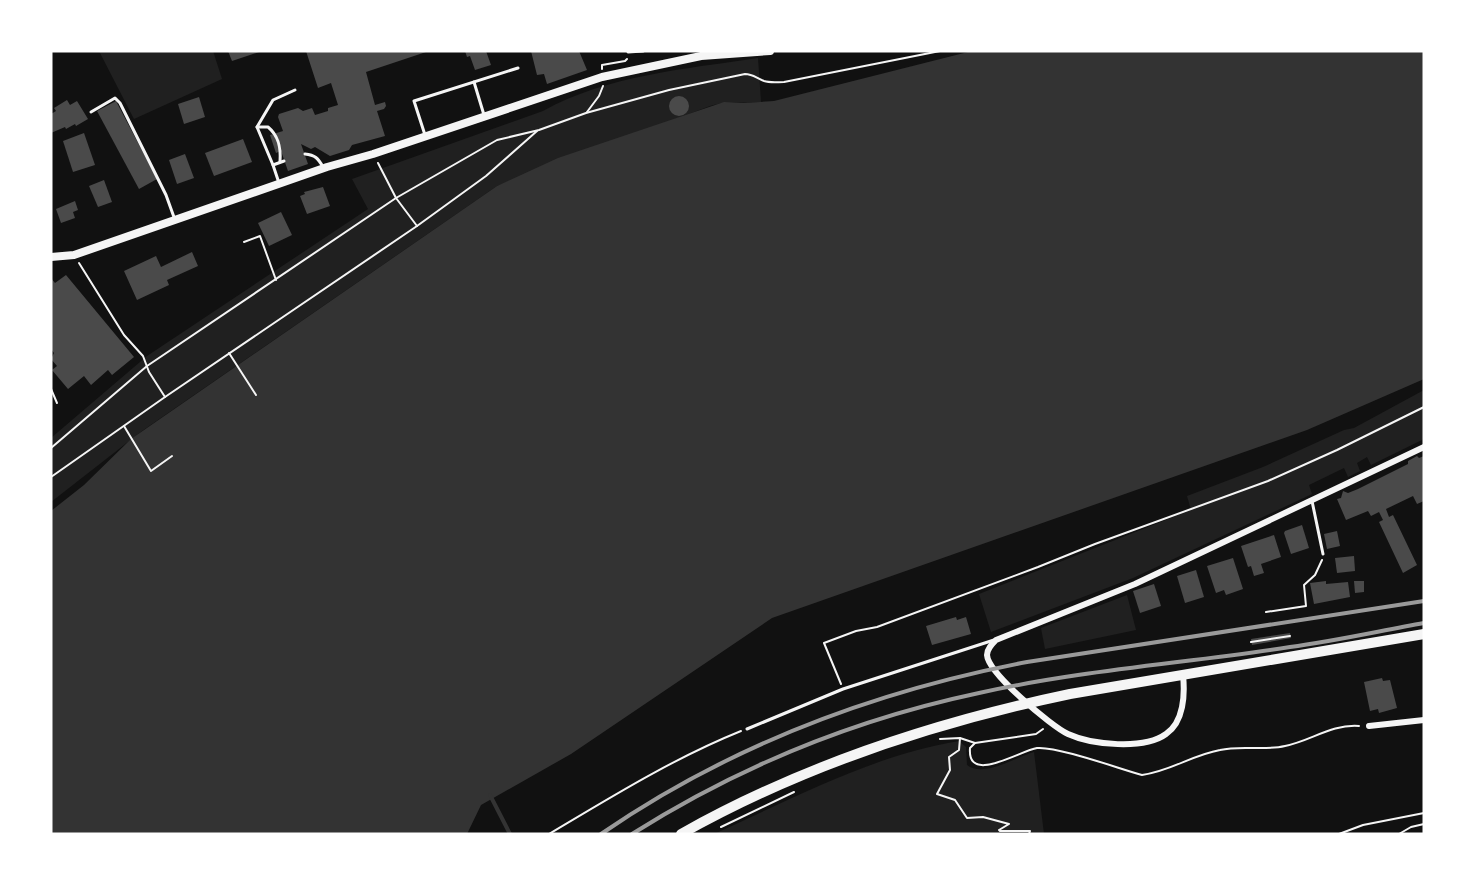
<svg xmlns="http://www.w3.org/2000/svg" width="1475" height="885" viewBox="0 0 1475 885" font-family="Figtree,sans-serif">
<rect width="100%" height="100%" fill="#111"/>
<g fill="#202020">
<path d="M99,51H213L222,79L134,119Z"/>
<path d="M758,58L761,102C741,104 729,100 710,106L497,186L142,431L51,502V438L147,356L368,209L352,179L543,111C608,75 686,69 758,58Z"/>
<path d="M1424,390V439L1371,465L1367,457L1357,463L1360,471L1348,477L1344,468L1309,485L1312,494L1133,578L991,632L979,594L1191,510L1187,496L1263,467L1344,430L1354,428Z"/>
<path d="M1127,595L1136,630L1045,649L1041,628Z"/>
<path d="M959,741L966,747L967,765C984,778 1016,757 1034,752L1044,834H714C792,799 873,755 959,741Z"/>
</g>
<path fill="#333" d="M972,51H1424V379L1307,430L772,618L571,754L481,805L467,834H51V511L84,485L131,439L497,186L558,158L724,102L744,103L774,101Z"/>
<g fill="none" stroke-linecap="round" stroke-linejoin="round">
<path stroke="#333" stroke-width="4" d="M490,795L510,834"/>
</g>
<g fill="#4a4a4a">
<path d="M228,51H262L232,61Z"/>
<path d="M306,51H429L366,72L375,105L385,102L386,106L384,109L377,111L385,136L352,145L349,150L330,156L315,147L311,149L301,144L308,164L288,171L281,151L276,153L270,135L283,131L278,117L279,114L298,108L303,111L312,108L315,115L328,111V108L338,105L331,83L318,88Z"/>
<path d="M465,51H486L491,65L475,70L470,56L467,57Z"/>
<path d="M531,51H579L587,70L547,84L544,74L537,75Z"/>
<circle cx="679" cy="106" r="10"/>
<path d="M199,97L205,117L184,124L178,104Z"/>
<path d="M67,100L70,105L77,101L88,119L76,126L75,124L66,129L65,127L51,133V114L56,111L54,108Z"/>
<path d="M116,101L157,179L139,189L97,111Z"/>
<path d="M84,133L95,165L73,172L63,141Z"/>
<path d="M243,139L252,162L214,176L205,153Z"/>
<path d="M185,154L194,178L177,184L169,160Z"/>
<path d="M104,180L112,202L98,207L89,186Z"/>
<path d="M323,187L330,206L307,214L300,196L305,194L304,192Z"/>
<path d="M75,201L78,210L73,212L75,218L61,223L56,209Z"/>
<path d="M281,212L292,235L269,246L258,223Z"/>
<path d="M192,252L198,266L167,280L169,285L137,300L124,271L156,256L161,267Z"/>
<path d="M66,275L134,357L112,375L108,370L91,385L84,376L68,389L52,370L57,366L51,359L54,353L51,349V278L55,283Z"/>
<path d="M1417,456L1419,458L1424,456V501L1417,504L1413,496L1386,509L1389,517L1393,515L1417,565L1403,573L1379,522L1383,520L1379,512L1371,516L1368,511L1346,520L1337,499L1341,498L1343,491L1348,493L1358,489L1408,464V461Z"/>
<path d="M1302,525L1309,548L1291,554L1284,533L1285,531Z"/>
<path d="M1337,531L1340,546L1327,549L1324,534Z"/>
<path d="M1274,535L1281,557L1261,564L1264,573L1254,576L1251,566L1248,567L1241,546Z"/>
<path d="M1354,556L1355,571L1337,573L1335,558Z"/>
<path d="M1233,558L1243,589L1226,595L1224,590L1216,593L1207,566Z"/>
<path d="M1196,570L1204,597L1185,603L1177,576Z"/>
<path d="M1326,581V584L1348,582L1350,597L1314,604L1310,583Z"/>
<path d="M1354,581H1364V592L1355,593Z"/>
<path d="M1154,584L1161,606L1140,613L1133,591Z"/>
<path d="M956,617L957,620L966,617L971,634L932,645L926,626Z"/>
<path d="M1290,633L1291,638L1252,645L1251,639Z"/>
<path d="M1382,678L1383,681L1390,680L1397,708L1379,713L1378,709L1370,711L1364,682Z"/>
</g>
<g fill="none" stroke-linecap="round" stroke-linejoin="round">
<g stroke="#f5f5f5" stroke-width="2">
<path d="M602,69V65L625,61L627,59"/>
<path d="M587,112L599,96L603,86"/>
<path d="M378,163L396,198L417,226"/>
<path d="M244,242L260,236L276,280"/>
<path d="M79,263L124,335L143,356L149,372L165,397"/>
<path d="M229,353L256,395"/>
<path d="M51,389L57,403"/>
<path d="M124,426L151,471L172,456"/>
<path d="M51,448L147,366L396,198L497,140L539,130L586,113L669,90L745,74C753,74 756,78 764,81C770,83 777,82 784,82L940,51"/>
<path d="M51,477L165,397L417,226L486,176L537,131"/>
<path d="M1266,612L1306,606L1304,585L1315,575L1322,560"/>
<path d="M1251,642L1290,636"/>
<path d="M841,684L824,643L856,631L877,627L1038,567L1095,544L1268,481L1337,450L1424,407"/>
<path d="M1043,729L1036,734L975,743L970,748C967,785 1019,751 1037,748C1057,746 1120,769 1142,775C1171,771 1192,755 1220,750C1241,745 1264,751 1285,746C1311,741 1331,724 1359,726"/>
<path d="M960,738L959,750L949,757L950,770L937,794L955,800L967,818L983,817L1009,824L999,830L1000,831H1030L1029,834"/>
<path d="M940,739L960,738L975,743"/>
<path d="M721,827L794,792"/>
<path d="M549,834C611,797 674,758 741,731"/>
<path d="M1339,834L1363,825L1424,813"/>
<path d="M1399,834L1411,827L1424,824"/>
</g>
<g stroke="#f5f5f5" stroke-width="3">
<path d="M628,52L643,51"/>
<path d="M474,82L484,115"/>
<path d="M91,112L115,98L120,103L166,195L175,220"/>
<path d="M257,127H268C279,136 281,148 280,162"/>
<path d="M425,135L414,101L518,68"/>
<path d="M305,154C315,155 318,158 323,167"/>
<path d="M273,165L257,127L273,100L295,90"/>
<path d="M279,183L273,165L284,161"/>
<path d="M1312,501L1323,554"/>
<path d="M747,729L843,689L994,640"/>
</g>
<g stroke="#f5f5f5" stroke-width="6">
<path d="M1183,675C1185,694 1184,722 1166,734C1144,750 1092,745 1068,734C1051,726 988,673 987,655C987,649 992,644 996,640L1135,584L1424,447"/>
<path d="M1369,726L1424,720"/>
</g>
<path stroke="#f5f5f5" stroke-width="8" d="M51,257L74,255L327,167L373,154L602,77L701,56L770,51"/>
<path stroke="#f5f5f5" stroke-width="10" d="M681,834C800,767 936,722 1070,694L1424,634"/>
<g stroke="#9a9a9a" stroke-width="4">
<path d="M601,834C729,746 875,691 1027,662L1424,601"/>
<path d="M632,834C738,767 856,719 979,693C1082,670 1187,663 1290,647C1335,641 1379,631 1424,623"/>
</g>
</g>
<rect width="1475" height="885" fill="none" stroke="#ffffff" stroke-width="105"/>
</svg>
